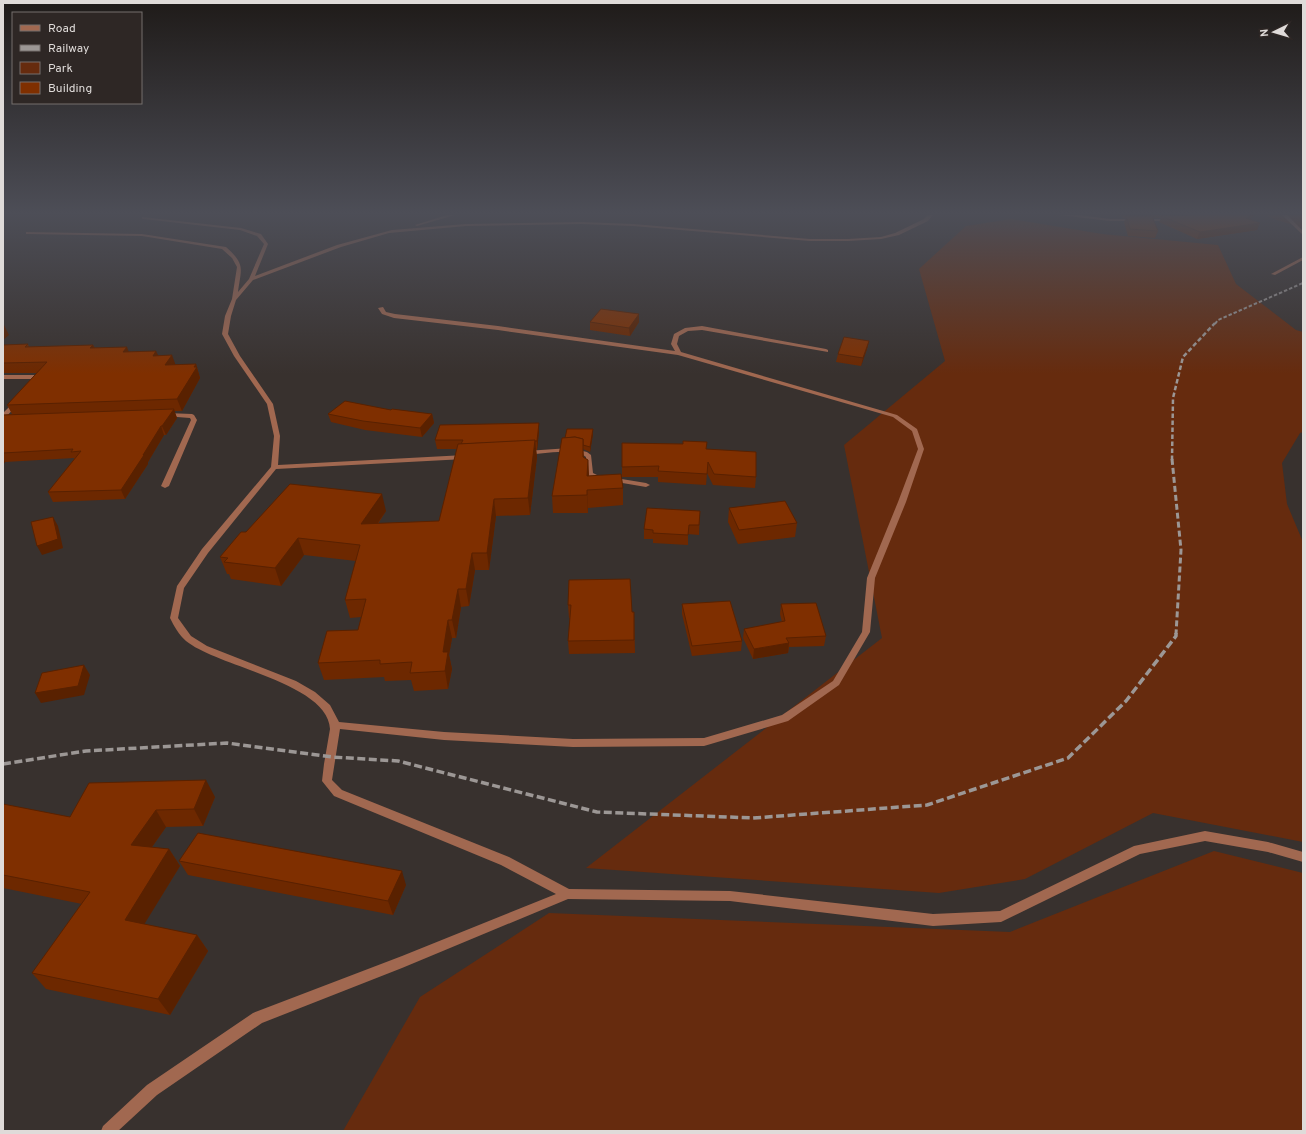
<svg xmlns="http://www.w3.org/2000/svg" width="1306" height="1134" viewBox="0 0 1306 1134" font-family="Overpass,sans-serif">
<rect width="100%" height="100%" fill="#38312e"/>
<g fill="#662b0e">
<path d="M1265,215H1303V228L1277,220Z"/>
<path d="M1011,219L1102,234L1218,245L1236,284L1296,330L1303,332V432L1300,433L1282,463L1287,504L1303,542V842L1153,813L1025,879L939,893L586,868L882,638L844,445L945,361L919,269L966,226Z"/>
<path d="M1214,851L1303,873V1131H343L420,997L549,913L1010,932Z"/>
</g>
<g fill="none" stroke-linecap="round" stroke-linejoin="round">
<g fill="#a16850" fill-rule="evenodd">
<path d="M447,215H455L417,226L415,225Z"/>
<path d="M928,215H933L928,221L899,235L881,239L848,241H810L633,226L582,224L466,226L389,233L341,247L253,280L236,300L231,316L228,334L240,356L273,404L280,436L278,465L465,455L468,457L465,459L276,469L208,553L184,588L178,618L191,636L207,646L296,681L315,692L330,705L339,722L444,732L573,739L704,738L782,715L833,681L862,632L867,578L898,502L918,449L912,431L893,417L678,355L498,330L394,318L382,314L378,308L383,307L386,312L395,314L498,326L675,351L671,344L674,334L685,328L702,326L826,349L828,350V352L702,330L688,331L679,336L677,344L681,352L897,415L917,429L924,449L906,502L875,578L870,632L839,685L788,721L704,746L573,747L444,740L340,729L332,780L342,790L509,857L569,889L730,891L933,914L1000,911L1134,846L1205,831L1268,842L1303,852V862L1268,852L1205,841L1140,854L1001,922L933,926L730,901L568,899L402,968L262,1023L157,1095L118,1131H101L103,1126L147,1085L253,1013L402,956L556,894L501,865L334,796L322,781L324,764L330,729C328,683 218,667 186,641C179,635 174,626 170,618L177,586L202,549L271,467L274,436L267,404L234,356L222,334L225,316L232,299L237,267L232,258L222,249L142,236L28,234H26V232L142,234L226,247C246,265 241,268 238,292L249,279L264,244L257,236L240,230L144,219H142V217L241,228L261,234L268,244L255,276L337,245L392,230L466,224L582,222L633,224L810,239H848L881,237L895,233L924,219Z"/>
<path d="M1060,215H1079L1110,219H1170L1172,220L1170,221H1110Z"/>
<path d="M1282,215H1287L1303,231V235Z"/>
<path d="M1303,257V260L1275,275L1271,274Z"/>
<path d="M3,375H35L37,376L39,379L32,385L29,383L33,379H3Z"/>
<path d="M16,401L19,403L18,404L5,418L3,419V413L14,402Z"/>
<path d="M166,413L192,414L194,415L197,420L169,486L165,488L161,486L191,420L190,418L164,416L163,415Z"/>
<path d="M570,448L587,452L591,455L593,473L597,475L646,483L650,485L646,487L593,478L586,474V457C574,448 541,454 526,455L523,453L526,451Z"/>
</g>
<path stroke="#9c9795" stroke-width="2" stroke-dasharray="3.5 2" stroke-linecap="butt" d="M1215,324L1218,320L1303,283"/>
<path stroke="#9c9795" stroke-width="2.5" stroke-dasharray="4.5 2.5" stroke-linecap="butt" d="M1172,460L1173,398L1183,357L1215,323"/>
<path stroke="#9c9795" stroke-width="3" stroke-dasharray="6 3" stroke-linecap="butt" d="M1172,459L1181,550L1176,634"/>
<path stroke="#9c9795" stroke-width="3.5" stroke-dasharray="8 3.5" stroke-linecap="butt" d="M3,764L86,751L227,743L332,757L398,761L597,812L753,818L927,805L1068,758L1126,701L1176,636V633"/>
</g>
<g fill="#6d2800">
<rect x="619" y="215" width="16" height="1"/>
<path d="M1122,215H1255L1250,219L1257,230L1197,239L1159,222L1161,218H1153L1158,231L1155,238L1128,236L1124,222L1126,218H1123Z"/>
<path d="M590,322H639L630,336L590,330Z"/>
<path d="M869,341L867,349L861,366L836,362L838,354Z"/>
<path d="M28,344L29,347L93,345L95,348L158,355L176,365L196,364L200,378L182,411H174L177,418L166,435H164L148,462V464L125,499L53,502L48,492L74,459V458L5,462L3,465V415L12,414L7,405L37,373H3V345Z"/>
<path d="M391,410L432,414L434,423L422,437L365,430L331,422L328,414Z"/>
<path d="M539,423V431L537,450H536L537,457L530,515L496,516L489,570H475L469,606L461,607L456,638H452L449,655L452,669L448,689L414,691L411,680L385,681L384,677L324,680L318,663L358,630L361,617L350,618L345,600L356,561L304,555L281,586L231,579L229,574H227L220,557L246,532L386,511L378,524L439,521L457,449H437L435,440Z"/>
<path d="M593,429V434L590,452L583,449L584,457L588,460L589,476L623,488V505L588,508V513H553L552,496L565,438Z"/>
<path d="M706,449L756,477L755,488L713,485L707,473L706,485L658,482V477H622V467Z"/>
<path d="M729,508L797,523L795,537L738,544L728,522Z"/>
<path d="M700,511L699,535L688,534V545L653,543V539H644V529Z"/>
<path d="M569,580L632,612H634L635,653L569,654L568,641L570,618H569L568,605Z"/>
<path d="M682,604L742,641L741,651L692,656L682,614Z"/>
<path d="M781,604L826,636L824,646L789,647L788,653L753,659L743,638L744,629L782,622L780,614Z"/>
<path d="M215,797L203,826L166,827L152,847L169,849L180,866L144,924L197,935L208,951L170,1015L46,989L32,973L82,904L3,888V804L70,817Z"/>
<path d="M179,861L406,885L393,915L188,875Z"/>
</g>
<g fill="#592100">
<path d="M1250,215H1255L1244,225L1246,218Z"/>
<path d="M1260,223L1257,230L1197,239L1200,232Z"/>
<path d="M639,314V322L630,336L629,328Z"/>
<path d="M4,325L9,335L3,340V326Z"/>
<path d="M869,341L867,349L861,366L863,358Z"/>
<path d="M93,345L98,355L90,348Z"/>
<path d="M127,347L131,358L123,352Z"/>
<path d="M156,351L161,361L153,356Z"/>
<path d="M172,355L176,366L165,365Z"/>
<path d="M196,364L200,378L182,411L177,399Z"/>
<path d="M174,409L177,418L166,435L162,426Z"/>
<path d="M432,414L434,423L422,437L420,428Z"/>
<path d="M539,423V431L537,450V441Z"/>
<path d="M161,426L164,435L148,462V464L125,499L121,490Z"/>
<path d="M593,429V434L590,452V447Z"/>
<path d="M535,440L537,457L530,515L528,498Z"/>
<path d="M3,458L5,462L3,465Z"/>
<path d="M588,460L589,477L587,476Z"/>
<path d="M587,490L588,508V513L587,495Z"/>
<path d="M382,494L386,511L365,541L361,524Z"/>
<path d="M494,499L496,516L489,570L487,553Z"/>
<path d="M53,517L58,526L63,548L42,555L37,546Z"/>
<path d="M298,538L304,555L281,586L275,568Z"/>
<path d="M472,553L475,570L469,606L466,589Z"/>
<path d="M458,589L461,607L456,638L452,620Z"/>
<path d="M448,620L452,638L449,655L452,669L448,689L445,671L443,652Z"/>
<path d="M789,643L788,653L753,659L754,649Z"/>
<path d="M84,665L90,675L84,695L41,703L35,693Z"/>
<path d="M206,780L215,797L203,826L194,809Z"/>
<path d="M156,810L166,827L142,861L131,845Z"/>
<path d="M169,849L180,866L137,936L125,920Z"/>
<path d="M402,871L406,885L393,915L388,901Z"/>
<path d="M197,935L208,951L170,1015L158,999Z"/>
</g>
<g fill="#7f2f00" stroke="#592100">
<path d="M1193,215H1250L1246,218L1260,223L1200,232L1161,216Z"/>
<path d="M1126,216H1152L1158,231L1130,229Z"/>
<path d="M601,309L639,314L629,328L590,322Z"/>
<path d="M844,337L869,341L863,358L838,354Z"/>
<path d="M28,344L25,347L93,345L90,348L127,347L123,352L156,351L153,356L172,355L165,365L196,364L194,367H197L177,399L7,405L47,362L3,363V345Z"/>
<path d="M345,401L391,410L392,409L432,414L420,428L363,421L328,414Z"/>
<path d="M174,409L162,426H161L143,455H144L121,490L48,492L81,451L71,452L73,449L3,453V415Z"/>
<path d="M539,423L537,441L461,444L463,440H435L440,425Z"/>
<path d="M567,429H593L590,447L583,445V439L575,437L565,438Z"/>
<path d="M575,437L583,439V457L588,460L587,476L621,474L623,488L587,490V495L552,496L562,438Z"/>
<path d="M535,440L528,498L494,499L487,553H472L466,589H458L452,620H448L443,652H448L445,671L410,673L412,662L380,664V660L318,663L327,631L358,630L366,599L345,600L360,545L298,538L275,568L224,562L228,558L220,557L241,532H246L290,484L382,494L361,524L439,521L458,444Z"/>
<path d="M683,441L707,442L706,449L756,452V477L714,474L708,462L707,474L658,471L659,466L622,467V443L683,444Z"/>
<path d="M785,501L797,523L739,530L729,508Z"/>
<path d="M647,508L700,511L699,525H689L688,535L653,533V530L644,529Z"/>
<path d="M53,517L58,539L37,546L31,522Z"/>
<path d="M630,579L632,612H634V640L568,641L571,605H568L569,580Z"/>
<path d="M730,601L742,641L692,646L682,604Z"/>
<path d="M816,603L826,636L786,638L789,643L754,649L744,629L785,621L781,604Z"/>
<path d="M84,665L78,686L35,693L42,673Z"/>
<path d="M206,780L194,809L156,810L131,845L169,849L125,920L197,935L158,999L32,973L90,892L3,875V804L70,817L89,783Z"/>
<path d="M198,833L402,871L388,901L179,861Z"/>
</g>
<linearGradient id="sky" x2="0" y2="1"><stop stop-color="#1f1b19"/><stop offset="0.57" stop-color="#4d4e57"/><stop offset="1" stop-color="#4d4e57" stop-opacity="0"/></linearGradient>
<rect width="1306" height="374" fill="url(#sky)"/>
<rect width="1306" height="1134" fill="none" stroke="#dfdbd9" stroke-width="8"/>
<rect x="12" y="12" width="130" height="92" fill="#2e2725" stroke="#756f6d"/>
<rect x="20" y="25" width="20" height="6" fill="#a16850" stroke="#756f6d"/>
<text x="48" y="32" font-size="12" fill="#dfdbd9">Road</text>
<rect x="20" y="45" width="20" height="6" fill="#9c9795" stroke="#756f6d"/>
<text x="48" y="52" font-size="12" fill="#dfdbd9">Railway</text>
<rect x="20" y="62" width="20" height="12" fill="#662b0e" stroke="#756f6d"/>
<text x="48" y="72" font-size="12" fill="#dfdbd9">Park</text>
<rect x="20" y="82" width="20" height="12" fill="#7f2f00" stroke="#756f6d"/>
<text x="48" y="92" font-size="12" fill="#dfdbd9">Building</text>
<g transform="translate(1274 32) rotate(265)" stroke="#2e2725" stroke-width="3" paint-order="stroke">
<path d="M0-3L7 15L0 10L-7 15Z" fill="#dfdbd9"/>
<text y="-6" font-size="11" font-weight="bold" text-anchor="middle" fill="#dfdbd9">N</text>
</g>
</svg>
